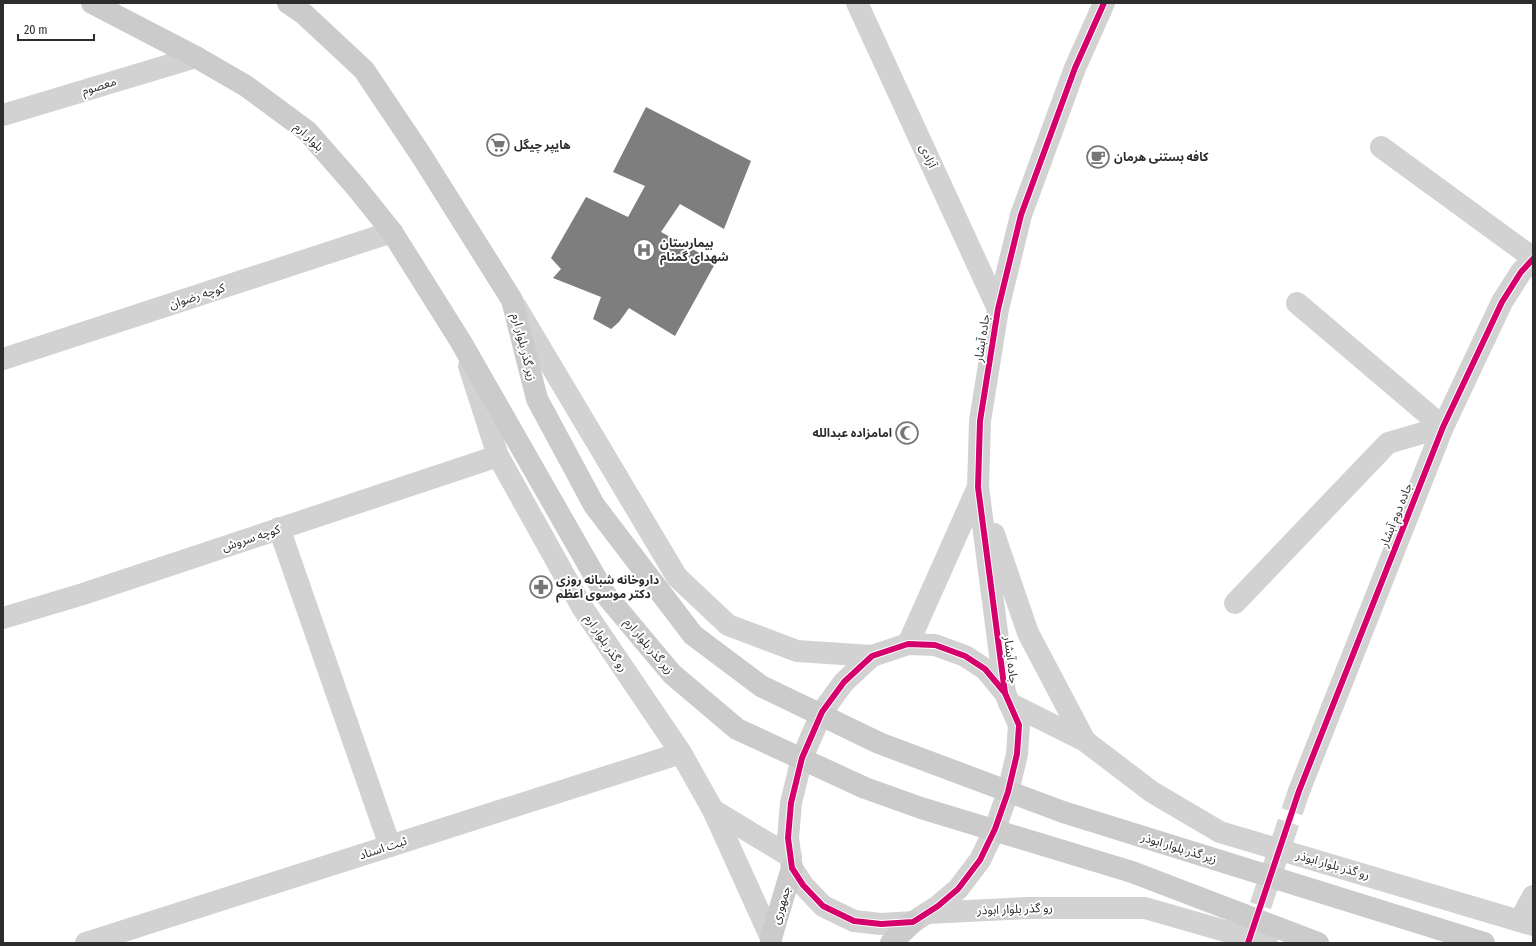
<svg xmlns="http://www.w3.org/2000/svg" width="1536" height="946" viewBox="0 0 1536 946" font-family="'Fira Sans Condensed','Noto Sans Arabic',sans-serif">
<rect width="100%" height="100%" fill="#fff"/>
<path fill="#7e7e7e" d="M646,107L751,161L724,229L680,204L661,232L716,262L675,336L629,308L619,322L611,329L593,319L601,297L553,278L561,269L551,258L586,197L628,217L645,186L613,172Z"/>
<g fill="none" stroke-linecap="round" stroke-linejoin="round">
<path stroke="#d5d5d5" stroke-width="22" stroke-dasharray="22 11" stroke-linecap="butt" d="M1250,937L1299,791"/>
<g stroke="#d2d2d2" stroke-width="22">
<path d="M857,3L998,309"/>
<path d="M3,115L196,57"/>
<path d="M1381,147L1533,258"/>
<path d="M3,359L392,232"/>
<path d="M279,528L390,846"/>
<path d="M1235,603L1388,443L1443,427L1297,303"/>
<path d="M3,618L83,594L498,456"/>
<path d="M1299,791L1443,427L1502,302L1521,272L1533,259"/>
<path d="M1520,920L1533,896"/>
<path d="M86,943L681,753"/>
</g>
<g stroke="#d2d2d2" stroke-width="22">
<path d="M516,307L677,577L728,625L797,651L872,656"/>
<path d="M469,366L498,456L582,607L681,753L713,810L791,857"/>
<path d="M994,534L1028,633L1085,741"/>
<path d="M908,644L935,645L965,656L985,669L1005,693L1019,725L1017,754L1008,792L995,829L980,860L958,889L938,906L913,922L881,924L854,921L823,906L803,885L792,868L788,838L791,803L802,758L822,712L844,682L872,656Z"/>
<path d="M908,644L978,487"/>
<path d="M1005,693L978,487L980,421L998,309L1021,215L1075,68L1104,3"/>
<path d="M1009,703L1085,741L1152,792L1220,832L1533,925"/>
<path d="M713,810L771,938"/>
<path d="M927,913L1027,908H1145L1267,943"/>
</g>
<g stroke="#cbcbcb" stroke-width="22">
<path d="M92,3L196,57L246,86L307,131L356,187L392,232L461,342L605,594L672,674L737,729L865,788L921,808L1132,872L1318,943"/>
<path d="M288,3L304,14L364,70L421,155L512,300L537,399L594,505L693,635L761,686L879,743L1063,812L1484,943"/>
<path d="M771,943V938L792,868"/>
<path d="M891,943L913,922"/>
</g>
<g stroke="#fff" stroke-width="8">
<g id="cycleway">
<path d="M908,644L935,645L965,656L985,669L1005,693L1019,725L1017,754L1008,792L995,829L980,860L958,889L938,906L913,922L881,924L854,921L823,906L803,885L792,868L788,838L791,803L802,758L822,712L844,682L872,656Z"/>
<path d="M1005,693L978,487L980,421L998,309L1021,215L1075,68L1104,3"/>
<path d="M1248,943L1299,791L1443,427L1502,302L1521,272L1533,259"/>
</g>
</g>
<use href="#cycleway" stroke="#d6006c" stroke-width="6"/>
</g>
<defs>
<g id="supermarket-ring" transform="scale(1.15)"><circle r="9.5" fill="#fff" stroke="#767676" stroke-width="1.5"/><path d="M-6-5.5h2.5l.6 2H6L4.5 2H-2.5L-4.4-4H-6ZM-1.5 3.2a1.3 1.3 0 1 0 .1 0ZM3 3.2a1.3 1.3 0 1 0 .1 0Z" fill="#767676"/></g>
<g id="cafe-ring" transform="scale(1.15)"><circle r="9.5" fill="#fff" stroke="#767676" stroke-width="1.5"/><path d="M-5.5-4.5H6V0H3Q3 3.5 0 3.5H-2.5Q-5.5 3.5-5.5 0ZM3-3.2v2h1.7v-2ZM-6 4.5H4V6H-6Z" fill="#767676"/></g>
<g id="hospital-ring" transform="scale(1.15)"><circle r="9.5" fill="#fff" stroke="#767676" stroke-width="1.5"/><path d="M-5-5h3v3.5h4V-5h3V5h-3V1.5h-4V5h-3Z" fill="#767676"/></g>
<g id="mosque-ring" transform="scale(1.15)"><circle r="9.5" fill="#fff" stroke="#767676" stroke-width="1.5"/><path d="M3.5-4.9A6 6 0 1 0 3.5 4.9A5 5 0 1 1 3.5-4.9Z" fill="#767676"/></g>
<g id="pharmacy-ring" transform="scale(1.15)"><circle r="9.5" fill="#fff" stroke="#767676" stroke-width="1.5"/><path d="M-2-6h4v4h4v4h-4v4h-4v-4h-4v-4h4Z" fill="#767676"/></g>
</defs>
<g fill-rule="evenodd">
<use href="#supermarket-ring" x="498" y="145"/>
<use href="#cafe-ring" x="1098" y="157"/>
<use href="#hospital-ring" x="644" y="250"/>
<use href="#mosque-ring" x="907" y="433"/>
<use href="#pharmacy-ring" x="541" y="587"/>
</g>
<g text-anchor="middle" stroke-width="4" stroke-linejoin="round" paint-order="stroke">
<g font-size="12" fill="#2d2d2d" stroke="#fff">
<text transform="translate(99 86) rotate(-17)" y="4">معصوم</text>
<text transform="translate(309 137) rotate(44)" y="4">بلوار ارم</text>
<text transform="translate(928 156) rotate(65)" y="4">آزادی</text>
<text transform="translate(197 296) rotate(-18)" y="4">کوچه رضوان</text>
<text transform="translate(982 338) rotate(-81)" y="4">جاده آبشار</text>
<text transform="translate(524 347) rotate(76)" y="4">زیر گذر بلوار ارم</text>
<text transform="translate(1396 515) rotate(-68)" y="4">جاده دوم‌ آبشار</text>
<text transform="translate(251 538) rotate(-18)" y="4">کوچه سروش</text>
<text transform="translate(606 643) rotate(56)" y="4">رو گذر بلوار ارم</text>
<text transform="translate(649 646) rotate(50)" y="4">زیر گذر بلوار ارم</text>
<text transform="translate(1011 660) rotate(83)" y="4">جاده آبشار</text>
<text transform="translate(383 848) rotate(-18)" y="4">ثبت اسناد</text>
<text transform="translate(1179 848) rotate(17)" y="4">زیر گذر بلوار ابوذر</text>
<text transform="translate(1333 865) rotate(16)" y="4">رو گذر بلوار ابوذر</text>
<text transform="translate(781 905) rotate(-73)" y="4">جمهوری</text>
<text transform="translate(1015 909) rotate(-2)" y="4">رو گذر بلوار ابوذر</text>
</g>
<g font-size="12" font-weight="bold" fill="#2d2d2d" stroke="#fff" text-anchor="start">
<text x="514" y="149">هایپر چیگل</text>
<text x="1114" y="161">کافه بستنی هرمان</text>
<text x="660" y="247">بیمارستان<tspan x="660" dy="14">شهدای گمنام</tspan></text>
<text x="892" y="437" text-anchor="end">امامزاده عبدالله</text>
<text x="556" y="584">داروخانه شبانه روزی<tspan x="556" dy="14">دکتر موسوی اعظم</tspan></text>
</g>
</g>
<rect width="1536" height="946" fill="none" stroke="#2d2d2d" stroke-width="8"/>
<path d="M18 34v6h76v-6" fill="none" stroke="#2d2d2d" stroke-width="2"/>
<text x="24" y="34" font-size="12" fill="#2d2d2d" stroke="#ffffff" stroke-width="3" paint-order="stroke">20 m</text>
</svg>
